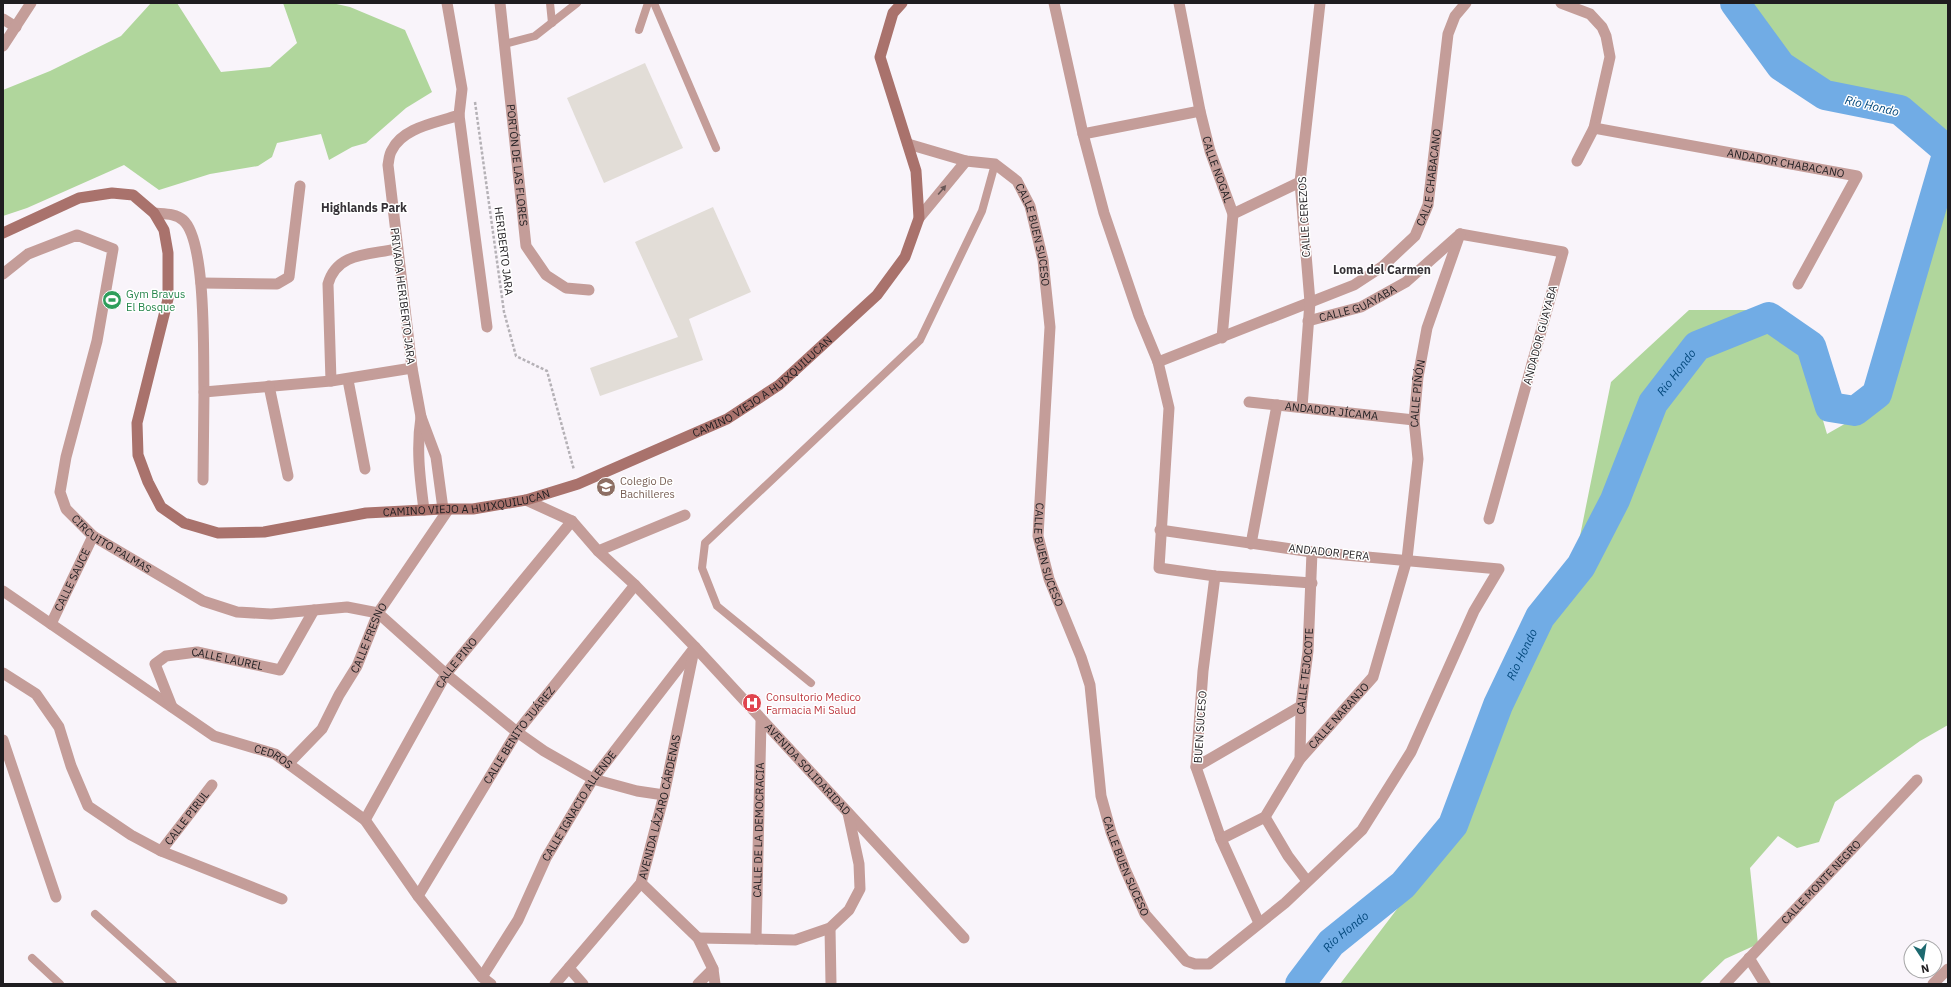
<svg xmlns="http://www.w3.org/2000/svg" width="1951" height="987" viewBox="0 0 1951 987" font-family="'IBM Plex Sans',sans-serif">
<rect width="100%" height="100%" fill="#f9f4fa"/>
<g fill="#b0d69c">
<path d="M151,3H177L221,72L270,67L297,43L283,3H332L350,7L405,30L432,92L406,108L366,143L352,147L329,160L321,134L277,143L272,157L258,166L210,174L159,190L124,165L27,208L3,216V90L50,71L121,36Z"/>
<path d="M1747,3H1948V138L1904,101L1828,86L1787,58Z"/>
<path d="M1948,185V725L1920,741L1835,802L1819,842L1797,848L1778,836L1750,868L1758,944L1725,959L1699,984H1340L1410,892L1471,807L1485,762L1577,551L1611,382L1689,310H1751L1803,352L1827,434L1885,401Z"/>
</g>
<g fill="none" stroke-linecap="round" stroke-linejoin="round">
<path stroke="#71ace5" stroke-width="30" id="s1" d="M1300,984L1331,943L1403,885L1453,825L1498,705L1540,617L1581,566L1615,500L1653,403L1697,346L1769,317L1811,346L1830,407L1855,411L1877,394L1948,151L1900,110L1825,95L1781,66L1735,3"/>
</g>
<g fill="#e2ddd7">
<path d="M645,63L683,148L604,183L567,98Z"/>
<path d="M713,207L751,292L689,319L703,360L600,396L590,368L678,337L635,242Z"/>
</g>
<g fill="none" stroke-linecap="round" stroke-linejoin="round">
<path stroke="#b5b1b6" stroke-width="2.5" stroke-dasharray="3 2" stroke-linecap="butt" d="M475,102L504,312L516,356L547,371L574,470"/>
<g stroke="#c49d99" stroke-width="8">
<path d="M550,3L552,23"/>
<path d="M654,3L716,148"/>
<path d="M639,30L648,3"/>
<path d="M505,44L535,36L577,3"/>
<path d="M811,683L717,606L702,568L705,543L920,340L982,211L995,164"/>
<path d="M95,914L173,984"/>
<path d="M32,958L60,984"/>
</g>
<g stroke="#c49d99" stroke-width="11">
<path id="s2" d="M500,3L526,246L546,275L566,288L589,290"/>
<path d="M1054,3L1083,134L1104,213L1139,316L1158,362L1169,408L1159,568L1215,576L1312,583"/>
<path id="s3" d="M1179,3L1200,111L1210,151L1233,214L1222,338"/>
<path d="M1561,3L1590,14L1602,27L1606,36L1610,57L1594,128L1577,161"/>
<path d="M3,19L16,27"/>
<path d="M459,115L487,327"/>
<path id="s4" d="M1594,128L1857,176L1798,284"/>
<path d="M1083,134L1200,111"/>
<path id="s5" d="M908,144L966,161L995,164L1017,181L1030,206L1043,260L1050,327L1038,536L1049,579L1081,657L1090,685L1101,796L1111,832L1125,869L1145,914L1186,961L1195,964H1209L1285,903L1362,830L1411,752L1474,611L1499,569L1312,552L1160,530"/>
<path d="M154,213C164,214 175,213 183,220C207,241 203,358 204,392L331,381L328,284C337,252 369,255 396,249"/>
<path d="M1233,214L1300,182"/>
<path d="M919,218L966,161"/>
<path d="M1460,234L1563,252L1489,519"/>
<path id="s6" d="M3,274L28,254L77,235L113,249L97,341L66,457L60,492L66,509L93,536L203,601L237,612L271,614L347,607L378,613L446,674L517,732L544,751L593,779L637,791L664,795"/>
<path d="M201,283L277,284L289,277L300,186"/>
<path id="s7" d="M1308,321L1361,307L1406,282L1460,234"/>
<path id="s8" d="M1158,362L1354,285L1383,266L1415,236L1428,205L1448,34L1455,16L1466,3"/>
<path d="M348,380L365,469"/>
<path d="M331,381L412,368"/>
<path d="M269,386L288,476"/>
<path id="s9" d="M1249,402L1414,420"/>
<path d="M1302,407L1310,302L1300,182L1320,3"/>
<path d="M421,417C416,449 420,478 424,510"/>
<path d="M203,480L204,392"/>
<path id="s10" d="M526,500L572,521L598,551L635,585L695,647L964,938"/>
<path d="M443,509L436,457L421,417L412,368L388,165C389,160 389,154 392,150C403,127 437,123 459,115L462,89L447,3"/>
<path d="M1251,544L1277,405"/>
<path d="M598,551L685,515"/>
<path d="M1215,576L1203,671L1196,767L1221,839L1259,923"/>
<path id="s11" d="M3,591L214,736L275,754L365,820L418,896L482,977L491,984"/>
<path id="s12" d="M51,624L93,536"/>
<path d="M3,673L36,694L59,727L71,766L88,806L131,835L161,851L282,899"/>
<path id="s13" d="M172,707L155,664L166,656L197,652L280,670L314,610"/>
<path d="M3,740L56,897"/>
<path id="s14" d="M1300,759L1301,706L1308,651L1312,552"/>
<path id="s15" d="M289,763L322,729L339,695L357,666L378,613L448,510"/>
<path d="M1196,767L1301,706"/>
<path d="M1265,817L1288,856L1307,881"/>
<path id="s16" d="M365,820L446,674L572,521"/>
<path id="s17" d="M1221,839L1265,817L1300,759L1373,677L1407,559L1418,459L1414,420L1418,377L1427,328L1460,234"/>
<path id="s18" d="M161,851L212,785"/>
<path d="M641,883L698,938L713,969L715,984"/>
<path id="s19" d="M418,896L517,732L635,585"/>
<path d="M830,928L831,984"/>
<path d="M698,938L795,940L830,928L849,910L860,889L859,864L848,813"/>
<path id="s20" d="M756,939L761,721"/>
<path d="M1749,958L1765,984"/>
<path d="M569,968L583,984"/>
<path id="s21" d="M482,977L518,920L546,858L593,779L695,647"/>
<path id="s22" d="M555,984L641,883L664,795L694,650"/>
<path d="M698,984L713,969"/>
<path id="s23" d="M1725,984L1917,780"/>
<path d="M1933,984L1948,969"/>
</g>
<path stroke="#c49d99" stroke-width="11" d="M3,46L31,3"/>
<path stroke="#a9726c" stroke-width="11" id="s24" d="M3,233L79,198L112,193L133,195L154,213L164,230L168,253V299L137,423L138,455L148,482L161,507L184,523L218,533L264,532L366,513L443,509H473L526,500L578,484L727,419L779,385L877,295L905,257L919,218L916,171L880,57L893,13L902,3"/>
</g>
<defs><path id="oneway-solid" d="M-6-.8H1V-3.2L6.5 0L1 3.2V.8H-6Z"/></defs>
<use fill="#695756" href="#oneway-solid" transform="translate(942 190) rotate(-50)"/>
<defs>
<g id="stadium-disc" transform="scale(1)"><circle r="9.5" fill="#2e9e5b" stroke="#fff"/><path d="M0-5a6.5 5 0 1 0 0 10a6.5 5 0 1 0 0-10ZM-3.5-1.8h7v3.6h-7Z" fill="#fff"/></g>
<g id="school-disc" transform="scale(1)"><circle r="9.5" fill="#8d6e63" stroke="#fff"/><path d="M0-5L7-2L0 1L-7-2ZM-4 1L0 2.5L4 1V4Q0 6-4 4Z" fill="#fff"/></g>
<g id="hospital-disc" transform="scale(1)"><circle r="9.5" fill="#e0444e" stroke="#fff"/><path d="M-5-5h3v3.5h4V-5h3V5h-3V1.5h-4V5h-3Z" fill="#fff"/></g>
</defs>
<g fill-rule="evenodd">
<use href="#stadium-disc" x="112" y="300"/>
<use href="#school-disc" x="606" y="487"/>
<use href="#hospital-disc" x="752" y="703"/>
</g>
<g text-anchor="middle" stroke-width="3" stroke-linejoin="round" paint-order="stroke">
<g font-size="11" fill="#1f1d20" stroke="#fff">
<text dy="4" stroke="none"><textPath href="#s4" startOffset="195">ANDADOR CHABACANO</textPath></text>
<text dy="4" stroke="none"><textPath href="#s2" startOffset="163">PORTÓN DE LAS FLORES</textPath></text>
<text dy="4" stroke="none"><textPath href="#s3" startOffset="171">CALLE NOGAL</textPath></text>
<text dy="4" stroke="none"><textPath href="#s8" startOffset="350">CALLE CHABACANO</textPath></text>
<text transform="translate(1304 217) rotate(-93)" y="4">CALLE CEREZOS</text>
<text dy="4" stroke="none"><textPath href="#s5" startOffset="174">CALLE BUEN SUCESO</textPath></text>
<text transform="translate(504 251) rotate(83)" y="4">HERIBERTO JARA</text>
<text transform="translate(403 296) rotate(83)" y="4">PRIVADA HERIBERTO JARA</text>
<text dy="4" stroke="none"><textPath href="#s7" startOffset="53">CALLE GUAYABA</textPath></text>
<text transform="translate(1540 335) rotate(-75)" y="4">ANDADOR GUAYABA</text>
<text dy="4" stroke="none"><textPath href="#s24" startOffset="1110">CAMINO VIEJO A HUIXQUILUCAN</textPath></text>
<text dy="4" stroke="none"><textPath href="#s17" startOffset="516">CALLE PIÑÓN</textPath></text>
<text dy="4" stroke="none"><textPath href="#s9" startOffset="83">ANDADOR JÍCAMA</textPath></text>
<text dy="4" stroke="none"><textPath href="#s24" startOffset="786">CAMINO VIEJO A HUIXQUILUCAN</textPath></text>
<text dy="4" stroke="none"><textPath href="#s6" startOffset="448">CIRCUITO PALMAS</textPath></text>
<text transform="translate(1329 552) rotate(6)" y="4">ANDADOR PERA</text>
<text dy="4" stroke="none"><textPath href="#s5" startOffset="498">CALLE BUEN SUCESO</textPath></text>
<text dy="4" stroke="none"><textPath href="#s12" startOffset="49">CALLE SAUCE</textPath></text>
<text dy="4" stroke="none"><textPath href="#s15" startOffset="150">CALLE FRESNO</textPath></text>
<text dy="4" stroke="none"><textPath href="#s13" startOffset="122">CALLE LAUREL</textPath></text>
<text dy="4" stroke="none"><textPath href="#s16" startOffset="182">CALLE PINO</textPath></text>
<text dy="4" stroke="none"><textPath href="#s14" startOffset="88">CALLE TEJOCOTE</textPath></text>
<text dy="4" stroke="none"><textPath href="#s17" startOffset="175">CALLE NARANJO</textPath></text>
<text transform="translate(1200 727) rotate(-86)" y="4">BUEN SUCESO</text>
<text dy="4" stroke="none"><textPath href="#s19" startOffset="190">CALLE BENITO JUÁREZ</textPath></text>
<text dy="4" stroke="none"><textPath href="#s11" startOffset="319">CEDROS</textPath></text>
<text dy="4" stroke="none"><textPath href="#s10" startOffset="393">AVENIDA SOLIDARIDAD</textPath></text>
<text dy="4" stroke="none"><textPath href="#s21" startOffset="197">CALLE IGNACIO ALLENDE</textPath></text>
<text dy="4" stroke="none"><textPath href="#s22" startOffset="211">AVENIDA LÁZARO CÁRDENAS</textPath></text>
<text dy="4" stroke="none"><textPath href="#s18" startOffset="42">CALLE PIRUL</textPath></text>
<text dy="4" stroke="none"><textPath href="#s20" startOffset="109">CALLE DE LA DEMOCRACIA</textPath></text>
<text dy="4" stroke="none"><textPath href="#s5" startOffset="822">CALLE BUEN SUCESO</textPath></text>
<text dy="4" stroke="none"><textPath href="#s23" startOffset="140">CALLE MONTE NEGRO</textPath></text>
</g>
<g font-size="11" fill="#27864d" stroke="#fff" text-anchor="start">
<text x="126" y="298">Gym Bravus<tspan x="126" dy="13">El Bosque</tspan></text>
</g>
<g font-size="11" fill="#785e54" stroke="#fff" text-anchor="start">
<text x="620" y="485">Colegio De<tspan x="620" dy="13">Bachilleres</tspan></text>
</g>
<g font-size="11" fill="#be3a42" stroke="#fff" text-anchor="start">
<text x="766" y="701">Consultorio Medico<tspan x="766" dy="13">Farmacia Mi Salud</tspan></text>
</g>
<g font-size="12" font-style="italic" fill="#04497d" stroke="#fff">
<text transform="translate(1872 106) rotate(13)" y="4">Rio Hondo</text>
<text dy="4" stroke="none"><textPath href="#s1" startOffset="730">Rio Hondo</textPath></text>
<text dy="4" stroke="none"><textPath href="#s1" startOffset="406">Rio Hondo</textPath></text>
<text dy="4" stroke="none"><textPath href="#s1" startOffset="70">Rio Hondo</textPath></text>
</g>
<g font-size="12" font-weight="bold" fill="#363237" stroke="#fff">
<text x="364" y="212">Highlands Park</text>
<text x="1382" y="274">Loma del Carmen</text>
</g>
</g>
<rect width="1951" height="987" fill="none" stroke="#1f1d20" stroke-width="8"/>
<g transform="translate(1923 959) rotate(168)"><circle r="19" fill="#ffffff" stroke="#a5a5a6"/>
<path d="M0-3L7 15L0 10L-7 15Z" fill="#1d696f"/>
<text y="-6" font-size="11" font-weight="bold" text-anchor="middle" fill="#1f1d20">N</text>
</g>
</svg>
